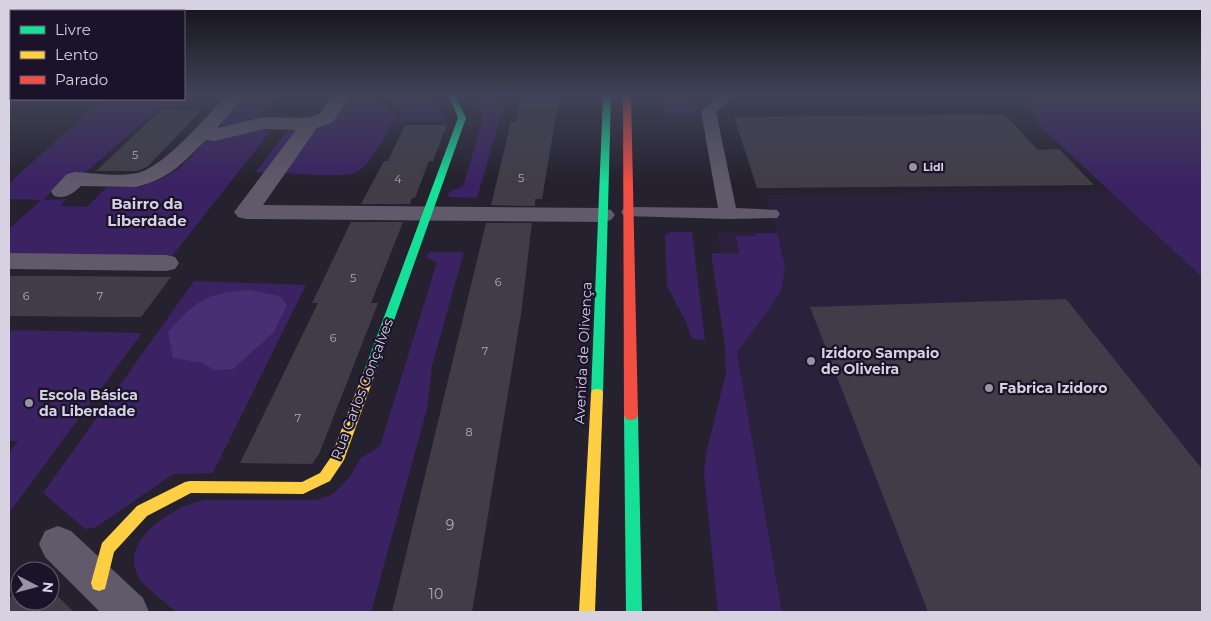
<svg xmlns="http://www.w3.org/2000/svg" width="1211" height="621" viewBox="0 0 1211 621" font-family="Montserrat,sans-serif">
<rect width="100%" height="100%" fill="#25212e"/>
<path fill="#2a223d" d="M1111,191L1202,277V612H782L717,232L776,233L765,195Z"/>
<g fill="#3b2263">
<path d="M246,96H276L256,120L229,126L222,125V122Z"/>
<path d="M349,96H375L397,114C388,129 370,171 351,174C333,177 304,174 285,173L315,131L331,122Z"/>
<path d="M384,96H435L445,121H398L402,112Z"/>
<path d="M472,96H499L505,102L478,195L476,198L451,197L448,196L449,192L463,186L481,126L482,115Z"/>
<path d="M664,96H694L696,115H665Z"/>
<path d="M1023,96H1202V277L1044,130Z"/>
<path d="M103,99H170L84,174H70L43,200L67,199L60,206L87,207L107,187H139L163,178L179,169L205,142L247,130L262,128L270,132L172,256L9,254V229L41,200L9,199V183Z"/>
<path d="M294,129L296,132L264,173L256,172L287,131Z"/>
<path d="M670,232H692L705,340L692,339L686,322L667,286L665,235Z"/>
<path d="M755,233H777L785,267L781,292L737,352L782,612H718L704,473L706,454L726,373L725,346L711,253L739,254L736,236H756Z"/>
<path d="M430,252H464L432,366L427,409L371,612H176C168,604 144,587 139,578C117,540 174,506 204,500H317L333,494L349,478L361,458L380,446L437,262L426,258L427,254Z"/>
<path d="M194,281L306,285L213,473L173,474L95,528L85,529L43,493Z"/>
<path d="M9,330L142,333L9,513V453L18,441H9Z"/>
</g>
<path fill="#482f73" d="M248,290L280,296L287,305L273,333L233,369L214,370L203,363L173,358L168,332C198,300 203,294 248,290Z"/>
<g fill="#413d48">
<path d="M521,96L559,97L542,199H535V206L491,205L511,122H516Z"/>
<path d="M162,109L201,111L147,167L137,171H96Z"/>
<path d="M1004,114L1038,150L1059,149L1094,185L757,188L734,117Z"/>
<path d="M405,125H447L433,161H429L415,198H412L410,204H361L384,161H388Z"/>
<path d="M351,222H403L371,303H378L319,454L312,464L240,463L318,303H312Z"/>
<path d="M486,223H532L521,314L472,612H392Z"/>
<path d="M9,276H62L171,277L141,317H120L9,316Z"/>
<path d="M1066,299L1202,469V612H928L810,307Z"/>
<path d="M20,589V601H50V589L74,612H9V598Z"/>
</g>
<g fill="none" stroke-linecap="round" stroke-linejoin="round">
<path fill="#605a6b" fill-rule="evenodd" d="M719,96L733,97L716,112L736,208L777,210L780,214L777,218L728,219L624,216L621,212L624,208L630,207L718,208L701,111Z"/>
<g fill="#605a6b" fill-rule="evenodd">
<path d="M226,96H245L217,128L264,117L308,118L319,114L332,96H350L333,122L317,128L263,205L603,208L611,210L615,215L611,220L603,222L246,219L238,217L234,212L296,130L264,129L214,141L206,140C181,164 171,178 136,187L81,186C72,194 67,199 54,196L51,191L67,174L75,172C93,173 119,177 137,173C163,168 207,116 226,96Z"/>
<path d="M9,253L166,255L175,257L179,263L175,269L166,271L9,269Z"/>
<path d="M58,526L71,531L143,598L149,612H100L45,557L39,544L45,531Z"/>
</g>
<g fill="#16e098" fill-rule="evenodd">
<path d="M449,96H455L466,118L376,371L374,374H366L364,371L458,118Z"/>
<path d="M603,96H611L603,394L602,398L597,399L592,398L591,394Z"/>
<path d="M631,410L636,411L638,415L642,612H626L624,415L626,411Z"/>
</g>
<g fill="#ffcf43" fill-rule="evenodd">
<path d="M370,366L374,368L376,371L344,460L330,481L303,494L191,493L147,516L114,552L105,589L99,591L93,589L91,583L102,543L137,506L185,482L190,481L302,482L320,473L331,457L364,371L366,368Z"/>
<path d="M597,389L602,390L603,394L595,612H579L591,394L592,390Z"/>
</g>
<path fill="#f24e42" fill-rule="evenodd" d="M623,96H631L638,415L636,419L631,420L626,419L624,415Z"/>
</g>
<linearGradient id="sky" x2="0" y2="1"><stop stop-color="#141219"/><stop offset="0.52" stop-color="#404357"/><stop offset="1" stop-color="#404357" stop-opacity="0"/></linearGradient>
<rect width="1211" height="183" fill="url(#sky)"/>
<g fill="#9894a3" stroke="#1a1329" stroke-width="2">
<circle cx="913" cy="167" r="5"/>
<circle cx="811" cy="361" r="5"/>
<circle cx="989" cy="388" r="5"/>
<circle cx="29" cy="403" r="5"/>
</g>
<g text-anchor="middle" stroke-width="4.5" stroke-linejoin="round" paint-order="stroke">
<g font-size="11" fill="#b1adbc">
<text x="135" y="159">5</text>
<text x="521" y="182">5</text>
<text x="398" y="183">4</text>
<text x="353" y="282">5</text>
<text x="498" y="286">6</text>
<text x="26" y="300">6</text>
<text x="100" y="300">7</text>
<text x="333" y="342">6</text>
<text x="485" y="355">7</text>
<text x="298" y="422">7</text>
<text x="469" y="436">8</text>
</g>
<g font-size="11" font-weight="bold" fill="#d6d2e2" stroke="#1a1329" text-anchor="start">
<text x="923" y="171">Lidl</text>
</g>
<g font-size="14" fill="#d6d2e2" stroke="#1a1329">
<text transform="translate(583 353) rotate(-87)" y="5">Avenida de Olivença</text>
<text transform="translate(362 389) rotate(-69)" y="5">Rua Carlos Gonçalves</text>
</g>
<g font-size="14" font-weight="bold" fill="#d6d2e2" stroke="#1a1329" text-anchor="start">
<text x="821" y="358">Izidoro Sampaio<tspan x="821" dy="16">de Oliveira</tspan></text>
<text x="999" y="393">Fabrica Izidoro</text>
<text x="39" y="400">Escola Básica<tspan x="39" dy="16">da Liberdade</tspan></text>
</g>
<g font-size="14" fill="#b1adbc">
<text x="450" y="530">9</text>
<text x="436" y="599">10</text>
</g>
<g font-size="15" font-weight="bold" fill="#d6d2e2" stroke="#1a1329">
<text x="147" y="209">Bairro da<tspan x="147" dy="17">Liberdade</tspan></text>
</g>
</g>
<rect width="1211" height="621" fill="none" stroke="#d6d2e2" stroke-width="20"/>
<rect x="10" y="10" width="175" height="90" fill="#1a1329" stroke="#655f73"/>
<rect x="20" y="26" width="25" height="8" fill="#16e098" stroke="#655f73"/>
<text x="55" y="35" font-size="15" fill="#d6d2e2">Livre</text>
<rect x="20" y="51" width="25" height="8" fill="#ffcf43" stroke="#655f73"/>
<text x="55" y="60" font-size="15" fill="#d6d2e2">Lento</text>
<rect x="20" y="76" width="25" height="8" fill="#f24e42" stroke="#655f73"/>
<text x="55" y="85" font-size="15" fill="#d6d2e2">Parado</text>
<g transform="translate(35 586) rotate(96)"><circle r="24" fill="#1a1329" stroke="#655f73"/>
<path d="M0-4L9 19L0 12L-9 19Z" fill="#9894a3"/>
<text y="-8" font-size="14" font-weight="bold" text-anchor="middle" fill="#d6d2e2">N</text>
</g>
</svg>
